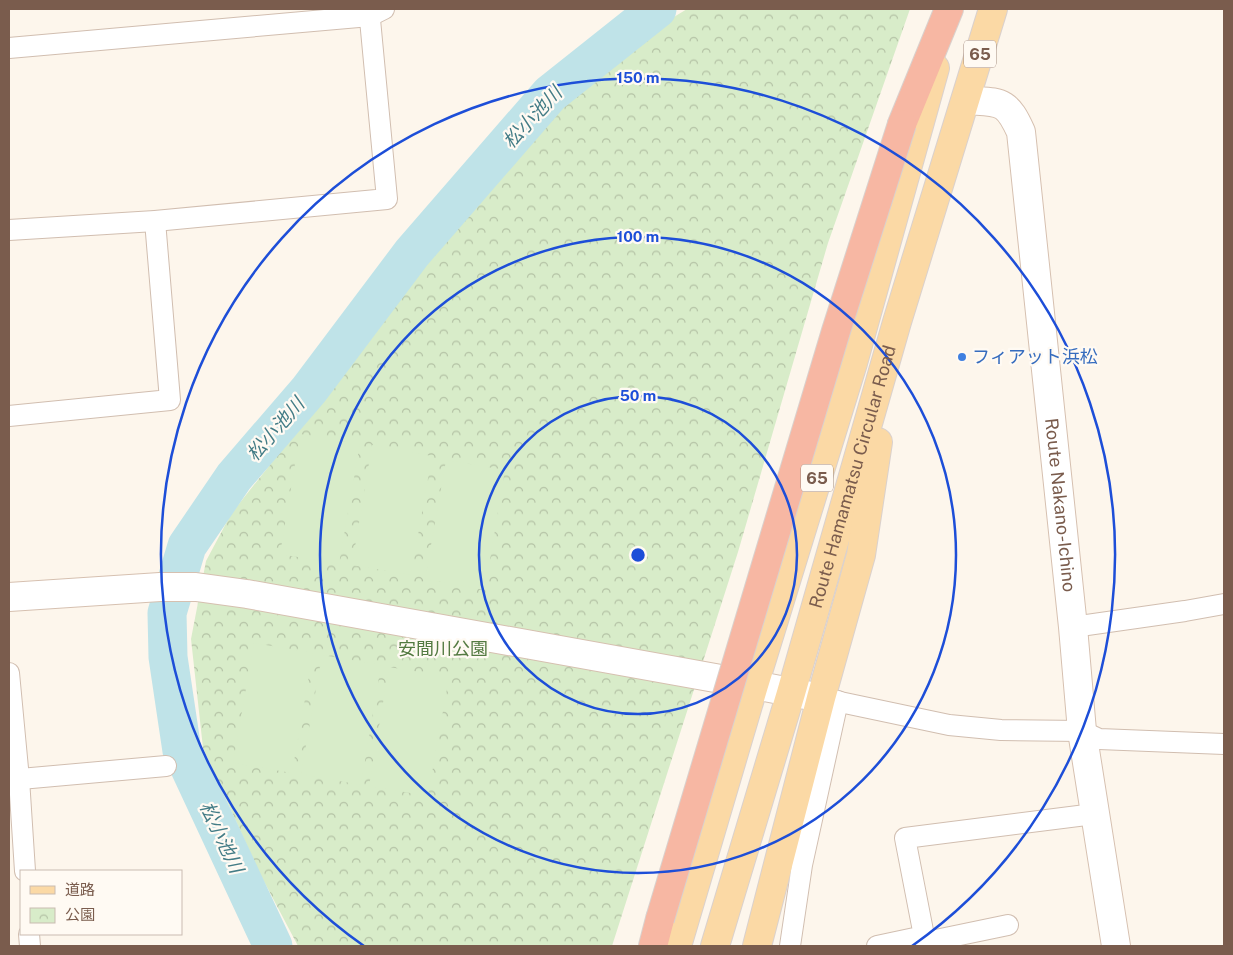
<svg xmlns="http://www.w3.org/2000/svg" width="1233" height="955" viewBox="0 0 1233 955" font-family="'Public Sans','Noto Sans JP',sans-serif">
<defs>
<pattern id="park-crowns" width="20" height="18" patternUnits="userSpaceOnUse" patternTransform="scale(1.25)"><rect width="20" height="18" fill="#d8ecc9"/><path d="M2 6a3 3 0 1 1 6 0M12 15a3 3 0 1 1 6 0" fill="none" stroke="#b4c2a5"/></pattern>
</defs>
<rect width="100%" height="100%" fill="#fdf6ec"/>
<path fill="url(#park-crowns)" d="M687,9H910L828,243L738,552L612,946H298L259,872L203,748L191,639L206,561L231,514L359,352L475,193L547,113L625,47Z"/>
<g fill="#d8ecc9">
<path d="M300,434L360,444L339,564L280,554Z"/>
<path d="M372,445L432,456L411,575L352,565Z"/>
<path d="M446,460L505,470L485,590L425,579Z"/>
<path d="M254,643L313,653L292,773L233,763Z"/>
<path d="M322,655L381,665L361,785L301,774Z"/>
<path d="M389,667L449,677L428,796L369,786Z"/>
</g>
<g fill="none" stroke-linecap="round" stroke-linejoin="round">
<path stroke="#bfe3e8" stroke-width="39" d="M273,946L182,751L168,657L167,613L187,546L234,477L309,390L412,253L550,94L657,9"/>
<g stroke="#d1beb0" stroke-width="22">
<g id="street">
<path d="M9,48L370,16L384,9"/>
<path d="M9,230L155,221L387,199L369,9"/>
<path d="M9,416L170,400L155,221"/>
<path d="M1073,627L1185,611L1224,604"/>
<path d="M9,673L19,779L25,871"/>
<path d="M821,698L949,725L1001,730L1082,731L1099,739L1224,744"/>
<path d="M9,780L166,766"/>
<path d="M29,934L30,946"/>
<path d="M924,936L931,941L1008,925"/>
<path d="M790,946L802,865L838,701"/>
<path d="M877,946L924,936L905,838L1094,814"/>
</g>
</g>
<g stroke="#d6c0b0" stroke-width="30">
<g id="secondary">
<path id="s1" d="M966,100C1001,103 1006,99 1021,132L1073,627L1082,731L1116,946"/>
<path d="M9,597L160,587H196L247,594L754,685L821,698"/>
</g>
</g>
<g stroke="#dad1cd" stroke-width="30">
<g id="primary">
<path d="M677,946L754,685L853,363L935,68"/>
<path id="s2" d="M715,946L791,693L897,322L993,9"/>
<path d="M757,946L821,698L861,555L878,442"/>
</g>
</g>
<g stroke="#dad1cd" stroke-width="30">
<g id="highway">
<path d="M902,124L949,9"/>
<path d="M653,946L660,919"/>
</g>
</g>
<use href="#street" stroke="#fff" stroke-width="20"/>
<use href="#secondary" stroke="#fff" stroke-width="28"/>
<use href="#primary" stroke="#fbd9a5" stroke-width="28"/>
<use href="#highway" stroke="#f7b7a3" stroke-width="28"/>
<g stroke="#dad1cd" stroke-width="30" stroke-linecap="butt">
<path id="highway-bridge" d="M660,919L836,331L902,124"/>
</g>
<use href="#highway-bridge" stroke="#f7b7a3" stroke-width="28"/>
</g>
<g fill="none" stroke="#1d4ed8" stroke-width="2.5">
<circle cx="638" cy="555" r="159"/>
<circle cx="638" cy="555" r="318"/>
<path d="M364 946A477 477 0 1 1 912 946"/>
</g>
<circle fill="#3f7fe0" stroke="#fffaf3" stroke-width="2" cx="962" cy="357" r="5"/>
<g text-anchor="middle" stroke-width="4.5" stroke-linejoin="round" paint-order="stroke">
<g fill="#fffaf3" stroke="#a28b7f" stroke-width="1">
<rect x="964" y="40.5" width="32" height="27" rx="4"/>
<rect x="801" y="464.5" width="32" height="27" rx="4"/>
</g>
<g font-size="16" font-weight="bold" fill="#7a5c4d">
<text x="980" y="60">65</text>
<text x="817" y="484">65</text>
</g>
<g font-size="18" fill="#366cbe" stroke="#fffaf3" text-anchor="start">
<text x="972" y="363">フィアット浜松</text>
</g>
<g font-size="18" fill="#7a5c4d" stroke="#fffaf3">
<text dy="6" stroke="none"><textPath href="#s2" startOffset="489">Route Hamamatsu Circular Road</textPath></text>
<text dy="6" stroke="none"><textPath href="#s1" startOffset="445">Route Nakano-Ichino</textPath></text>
</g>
<g font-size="18" fill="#537a41" stroke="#fffaf3">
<text x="443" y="655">安間川公園</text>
</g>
<g font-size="19" font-style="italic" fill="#437c86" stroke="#fffaf3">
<text transform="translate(532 117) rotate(-47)" y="7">松小池川</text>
<text transform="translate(275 429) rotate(-49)" y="7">松小池川</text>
<text transform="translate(222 837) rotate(65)" y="7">松小池川</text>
</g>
</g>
<circle cx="638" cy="555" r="8" fill="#1d4ed8" stroke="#fffaf3" stroke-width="2.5"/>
<g font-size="15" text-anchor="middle" font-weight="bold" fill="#1d4ed8" stroke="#fffaf3" stroke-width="4.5" stroke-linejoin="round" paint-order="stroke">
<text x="638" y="83">150 m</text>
<text x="638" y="242">100 m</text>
<text x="638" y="401">50 m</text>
</g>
<rect width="1233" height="955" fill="none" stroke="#7a5c4d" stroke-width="20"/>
<rect x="20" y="870" width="162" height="65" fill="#fffaf3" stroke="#cabbb1"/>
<rect x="30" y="886" width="25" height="8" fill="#fbd9a5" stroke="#cabbb1"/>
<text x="65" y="895" font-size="15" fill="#7a5c4d">道路</text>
<rect x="30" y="908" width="25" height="15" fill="url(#park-crowns)" stroke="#cabbb1"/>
<text x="65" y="920" font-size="15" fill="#7a5c4d">公園</text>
</svg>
